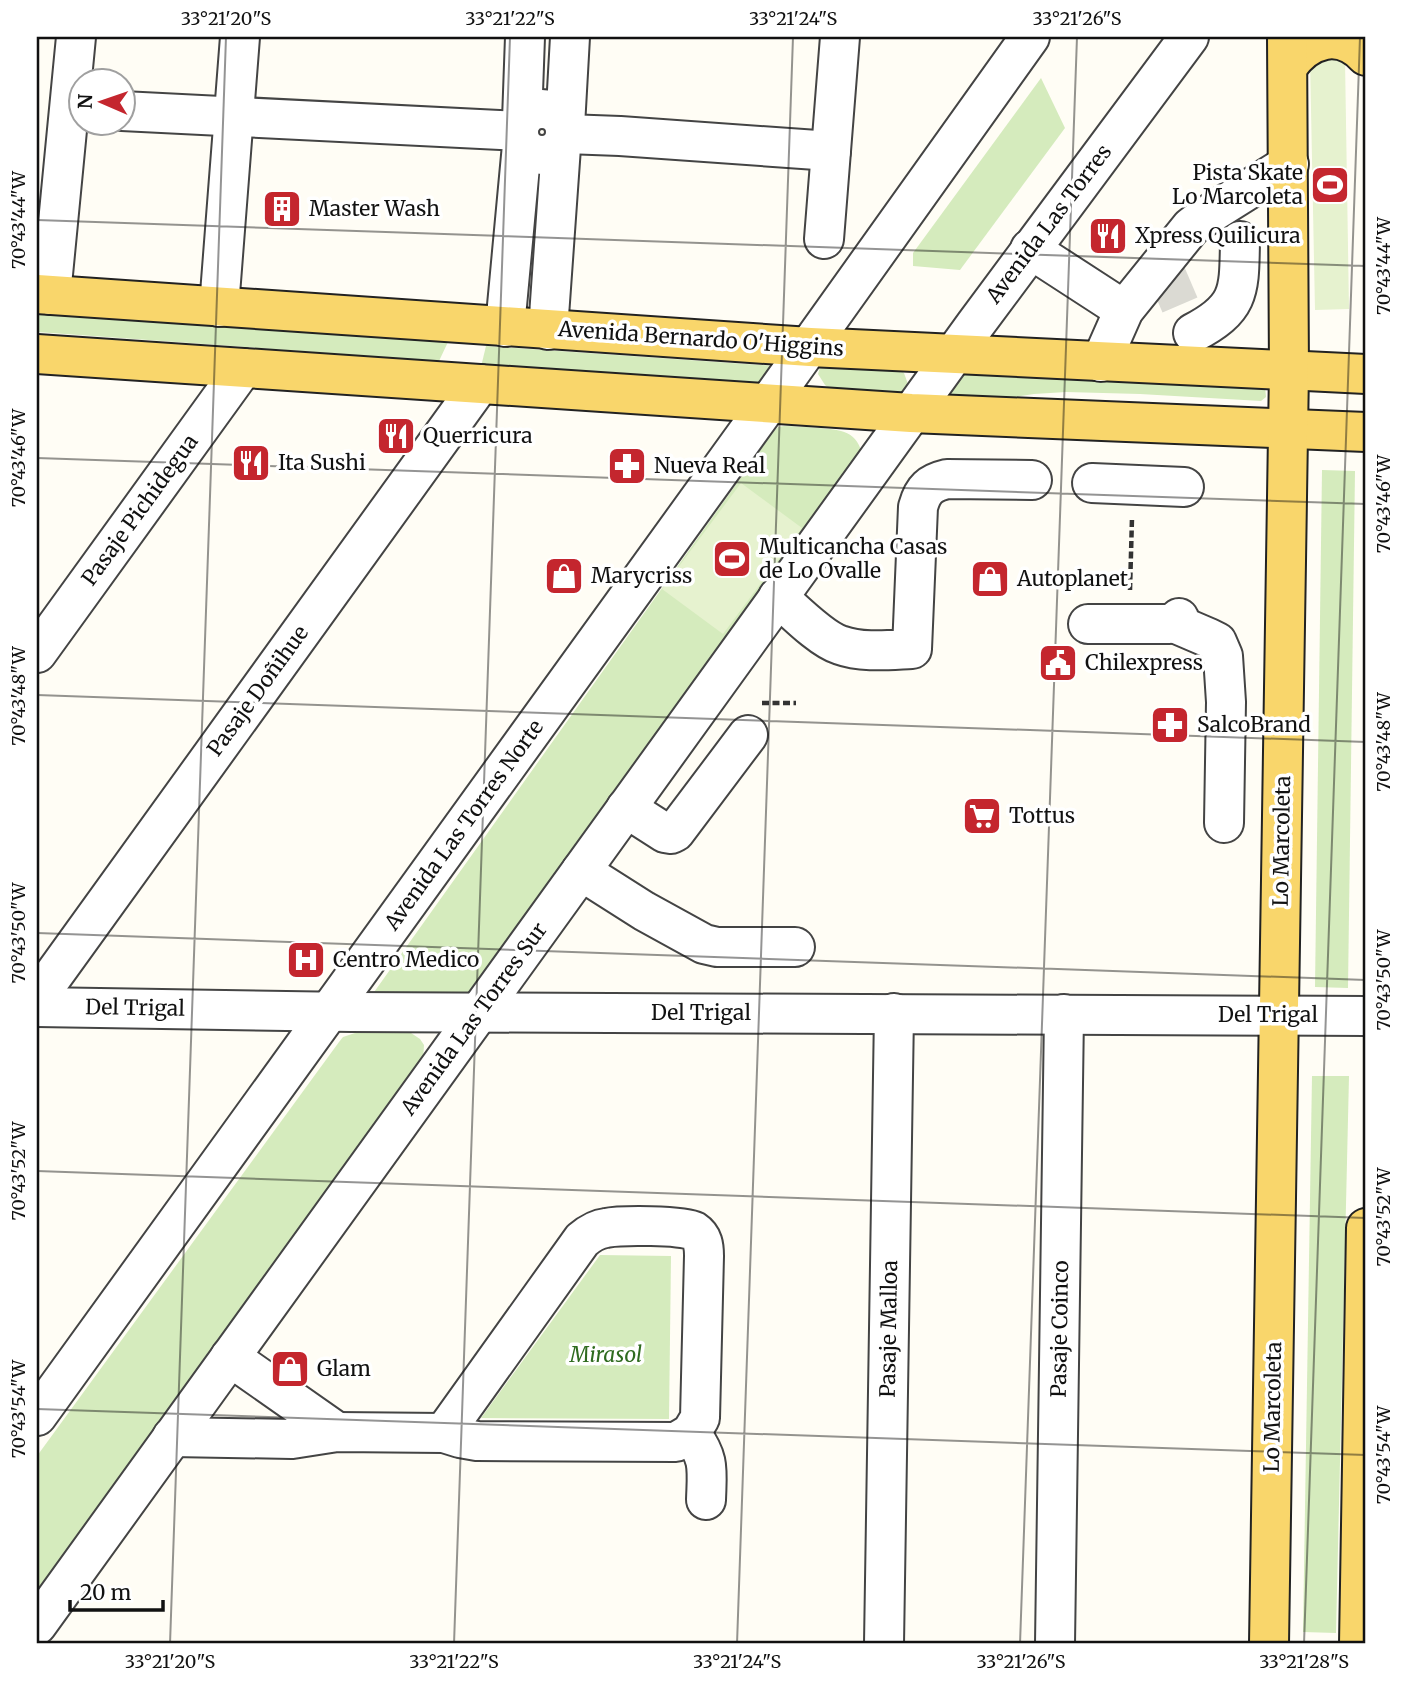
<svg xmlns="http://www.w3.org/2000/svg" width="1403" height="1681" viewBox="0 0 1403 1681" font-family="Merriweather,serif">
<rect width="100%" height="100%" fill="#fffdf5"/>
<g fill="#d5ebbd">
<path d="M1041,78L1065,128L960,270L913,266V253Z"/>
<path d="M37,310L242,324L448,342L439,361L37,332Z"/>
<path d="M486,346L775,366L756,390L479,375Z"/>
<path d="M820,367L899,369L904,373L909,387L903,395L830,389L825,385L818,374Z"/>
<path d="M966,372L1265,386L1266,397L1261,401L1140,394L1066,392L1034,394L996,400L947,396L956,381Z"/>
<path d="M784,426C795,426 806,427 818,428C841,430 858,430 863,458L470,998L372,995L774,431L778,427Z"/>
<path d="M1322,470L1355,471L1348,988L1315,987Z"/>
<path d="M358,1032L411,1033L420,1039L424,1045L423,1060L37,1601V1456L339,1042L343,1037Z"/>
<path d="M1312,1076H1349L1336,1633L1303,1632Z"/>
<path d="M600,1255L671,1256L669,1419L481,1418Z"/>
</g>
<g fill="#e6f2cf">
<path d="M1316,50L1345,60L1349,309L1315,310L1310,59Z"/>
<path d="M741,483L802,528L723,634L662,589Z"/>
</g>
<g fill="none" stroke-linecap="round" stroke-linejoin="round">
<path stroke="#dbdad3" stroke-width="38" stroke-dasharray="38 19" stroke-linecap="butt" d="M1165,270L1183,312"/>
<g stroke="#444" stroke-width="42">
<g id="minor">
<circle cx="542" cy="132" r="23"/>
<path d="M122,111L519,131"/>
<path d="M522,120L525,37"/>
<path d="M565,126L570,37"/>
<path d="M566,134L620,136L831,151"/>
<path d="M824,239L840,37"/>
<path d="M1030,249L1124,310"/>
<path d="M51,295L76,37"/>
<path d="M219,307L240,37"/>
<path d="M505,327L522,145"/>
<path d="M548,330L561,147"/>
<path d="M1193,333C1241,308 1239,291 1240,241"/>
<path d="M1101,362L1124,310L1191,227L1200,220L1289,164"/>
<path d="M1092,483L1184,487"/>
<path d="M778,597C794,611 821,639 840,645C862,653 889,650 912,649L918,507C923,489 930,483 947,479L1032,480"/>
<path d="M1174,623L1209,638L1217,642L1223,656L1226,702L1224,823"/>
<path d="M1088,624H1168L1174,623L1179,618"/>
<path d="M37,653L243,368"/>
<path d="M626,808L665,833L671,834L675,832L748,735"/>
<path d="M581,871L644,911L704,944L717,947H795"/>
<path d="M37,998L480,384"/>
<path d="M37,1007L351,1012L1366,1016"/>
<path d="M230,1357L337,1432"/>
<path d="M37,1416L768,404L1030,37"/>
<path d="M691,1433C710,1460 707,1468 706,1500"/>
<path d="M172,1437L292,1439L337,1432L444,1433L460,1438L477,1441L676,1442L691,1433L700,1418L704,1256C704,1246 703,1237 694,1231C683,1225 620,1225 606,1228C597,1229 589,1234 582,1240L444,1433"/>
<path d="M37,1625L975,325L1189,37"/>
<path d="M884,1644L894,1013"/>
<path d="M1055,1644L1064,1014"/>
</g>
</g>
<g stroke="#222" stroke-width="42">
<g id="major">
<path d="M1288,66C1308,38 1340,28 1366,56"/>
<path d="M37,294L810,347L1366,374"/>
<path d="M37,354L911,413L1366,432"/>
<path d="M1269,1644L1289,370L1287,37"/>
<path d="M1359,1644L1366,1228"/>
</g>
</g>
<g stroke="#333" stroke-width="4.5" stroke-dasharray="7 3.5" stroke-linecap="butt">
<path d="M1130,590L1132,518"/>
<path d="M762,703H796"/>
</g>
<use href="#minor" stroke="#fff" stroke-width="38"/>
<use href="#major" stroke="#f9d66b" stroke-width="38"/>
</g>
<path fill="none" stroke="#111" stroke-width="2" stroke-opacity="0.45" d="M37,220L1366,266M37,458L1366,504M37,695L1366,742M37,933L1366,980M37,1171L1366,1218M37,1409L1366,1455M170,1644L226,37M454,1644L510,37M737,1644L793,37M1020,1644L1077,37M1304,1644L1360,37"/>
<defs>
<g id="stadium-square" transform="scale(2.0125)"><rect x="-9" y="-9" width="18" height="18" rx="4" fill="#c4262e" stroke="#fff"/><path d="M0-5a6.5 5 0 1 0 0 10a6.5 5 0 1 0 0-10ZM-3.5-1.8h7v3.6h-7Z" fill="#fff"/></g>
<g id="building-square" transform="scale(2.0125)"><rect x="-9" y="-9" width="18" height="18" rx="4" fill="#c4262e" stroke="#fff"/><path d="M-4-6H4V6H1V3H-1V6H-4ZM-2.5-4.3h1.7v1.8h-1.7ZM.8-4.3h1.7v1.8H.8ZM-2.5-1h1.7V.8h-1.7ZM.8-1h1.7V.8H.8Z" fill="#fff"/></g>
<g id="restaurant-square" transform="scale(2.0125)"><rect x="-9" y="-9" width="18" height="18" rx="4" fill="#c4262e" stroke="#fff"/><path d="M-5-6h1v4h1v-4h1v4h1v-4h1v5L-1.5 .5V6h-2V.5L-5-1ZM5-6V6H3V1.5H1.5Q1.5-4 5-6Z" fill="#fff"/></g>
<g id="pharmacy-square" transform="scale(2.0125)"><rect x="-9" y="-9" width="18" height="18" rx="4" fill="#c4262e" stroke="#fff"/><path d="M-2-6h4v4h4v4h-4v4h-4v-4h-4v-4h4Z" fill="#fff"/></g>
<g id="shop-square" transform="scale(2.0125)"><rect x="-9" y="-9" width="18" height="18" rx="4" fill="#c4262e" stroke="#fff"/><path d="M-5-2.5h2.3a2.7 3.5 0 0 1 5.4 0H5L5.5 6h-11ZM-1.5-2.5h3a1.5 2.3 0 0 0-3 0Z" fill="#fff"/></g>
<g id="civic-square" transform="scale(2.0125)"><rect x="-9" y="-9" width="18" height="18" rx="4" fill="#c4262e" stroke="#fff"/><path d="M-.6-6.5H3V-4.5H.6V-3L4-1V1h2V6H-6V1h2V-1L-.6-3ZM-1.2 2.5V6h2.4V2.5Z" fill="#fff"/></g>
<g id="supermarket-square" transform="scale(2.0125)"><rect x="-9" y="-9" width="18" height="18" rx="4" fill="#c4262e" stroke="#fff"/><path d="M-6-5.5h2.5l.6 2H6L4.5 2H-2.5L-4.4-4H-6ZM-1.5 3.2a1.3 1.3 0 1 0 .1 0ZM3 3.2a1.3 1.3 0 1 0 .1 0Z" fill="#fff"/></g>
<g id="hospital-square" transform="scale(2.0125)"><rect x="-9" y="-9" width="18" height="18" rx="4" fill="#c4262e" stroke="#fff"/><path d="M-5-5h3v3.5h4V-5h3V5h-3V1.5h-4V5h-3Z" fill="#fff"/></g>
</defs>
<g fill-rule="evenodd">
<use href="#stadium-square" x="1330" y="185"/>
<use href="#building-square" x="282" y="209"/>
<use href="#restaurant-square" x="1108" y="236"/>
<use href="#restaurant-square" x="396" y="436"/>
<use href="#restaurant-square" x="251" y="463"/>
<use href="#pharmacy-square" x="627" y="466"/>
<use href="#stadium-square" x="732" y="559"/>
<use href="#shop-square" x="564" y="576"/>
<use href="#shop-square" x="990" y="579"/>
<use href="#civic-square" x="1058" y="663"/>
<use href="#pharmacy-square" x="1170" y="725"/>
<use href="#supermarket-square" x="982" y="816"/>
<use href="#hospital-square" x="306" y="960"/>
<use href="#shop-square" x="290" y="1369"/>
</g>
<g text-anchor="middle" stroke-width="7" stroke-linejoin="round" paint-order="stroke">
<g font-size="21" fill="#111" stroke="#fff" text-anchor="start">
<text x="1303" y="180" text-anchor="end">Pista Skate<tspan x="1303" dy="24">Lo Marcoleta</tspan></text>
<text x="309" y="216">Master Wash</text>
<text x="1135" y="243">Xpress Quilicura</text>
<text x="423" y="443">Querricura</text>
<text x="278" y="470">Ita Sushi</text>
<text x="654" y="473">Nueva Real</text>
<text x="759" y="554">Multicancha Casas<tspan x="759" dy="24">de Lo Ovalle</tspan></text>
<text x="591" y="583">Marycriss</text>
<text x="1017" y="586">Autoplanet</text>
<text x="1085" y="670">Chilexpress</text>
<text x="1197" y="732">SalcoBrand</text>
<text x="1009" y="823">Tottus</text>
<text x="333" y="967">Centro Medico</text>
<text x="317" y="1376">Glam</text>
</g>
<g font-size="21" fill="#111" stroke="#fff">
<text transform="translate(1049 224) rotate(-53)" y="7">Avenida Las Torres</text>
<text transform="translate(701 339) rotate(4)" y="7">Avenida Bernardo O'Higgins</text>
<text transform="translate(140 510) rotate(-54)" y="7">Pasaje Pichidegua</text>
<text transform="translate(258 691) rotate(-54)" y="7">Pasaje Doñihue</text>
<text transform="translate(464 825) rotate(-54)" y="7">Avenida Las Torres Norte</text>
<text transform="translate(1282 841) rotate(-89)" y="7">Lo Marcoleta</text>
<text transform="translate(135 1008) rotate(1)" y="7">Del Trigal</text>
<text x="701" y="1020">Del Trigal</text>
<text x="1268" y="1022">Del Trigal</text>
<text transform="translate(474 1019) rotate(-54)" y="7">Avenida Las Torres Sur</text>
<text transform="translate(889 1329) rotate(-89)" y="7">Pasaje Malloa</text>
<text transform="translate(1060 1329) rotate(-89)" y="7">Pasaje Coinco</text>
<text transform="translate(1273 1407) rotate(-89)" y="7">Lo Marcoleta</text>
</g>
<g font-size="21" font-style="italic" fill="#2f6b1f" stroke="#fff">
<text x="606" y="1362">Mirasol</text>
</g>
</g>
<rect width="1403" height="1681" fill="none" stroke="#ffffff" stroke-width="77"/>
<g transform="translate(102 102) rotate(272)"><circle r="33" fill="#ffffff" stroke="#a0a0a0" stroke-width="2"/>
<path d="M0-5L12 26L0 18L-12 26Z" fill="#c4262e"/>
<text y="-10" font-size="19" font-weight="bold" text-anchor="middle" fill="#111111">N</text>
</g>
<path d="M70 1600v10h93v-10" fill="none" stroke="#111111" stroke-width="3.5"/>
<text x="80" y="1600" font-size="21" fill="#111111" stroke="#ffffff" stroke-width="5" paint-order="stroke">20 m</text>
<rect x="38" y="38" width="1326" height="1604" fill="none" stroke="#111" stroke-width="2.5"/>
<g font-size="18" text-anchor="middle" fill="#111">
<text x="226" y="25">33°21'20"S</text>
<text x="510" y="25">33°21'22"S</text>
<text x="793" y="25">33°21'24"S</text>
<text x="1077" y="25">33°21'26"S</text>
<text transform="translate(19 220) rotate(-90)" y="6">70°43'44"W</text>
<text transform="translate(1384 266) rotate(-90)" y="6">70°43'44"W</text>
<text transform="translate(19 458) rotate(-90)" y="6">70°43'46"W</text>
<text transform="translate(1384 504) rotate(-90)" y="6">70°43'46"W</text>
<text transform="translate(19 696) rotate(-90)" y="6">70°43'48"W</text>
<text transform="translate(1384 742) rotate(-90)" y="6">70°43'48"W</text>
<text transform="translate(19 933) rotate(-90)" y="6">70°43'50"W</text>
<text transform="translate(1384 980) rotate(-90)" y="6">70°43'50"W</text>
<text transform="translate(19 1171) rotate(-90)" y="6">70°43'52"W</text>
<text transform="translate(1384 1217) rotate(-90)" y="6">70°43'52"W</text>
<text transform="translate(19 1409) rotate(-90)" y="6">70°43'54"W</text>
<text transform="translate(1384 1455) rotate(-90)" y="6">70°43'54"W</text>
<text x="170" y="1668">33°21'20"S</text>
<text x="454" y="1668">33°21'22"S</text>
<text x="737" y="1668">33°21'24"S</text>
<text x="1021" y="1668">33°21'26"S</text>
<text x="1304" y="1668">33°21'28"S</text>
</g>
</svg>
